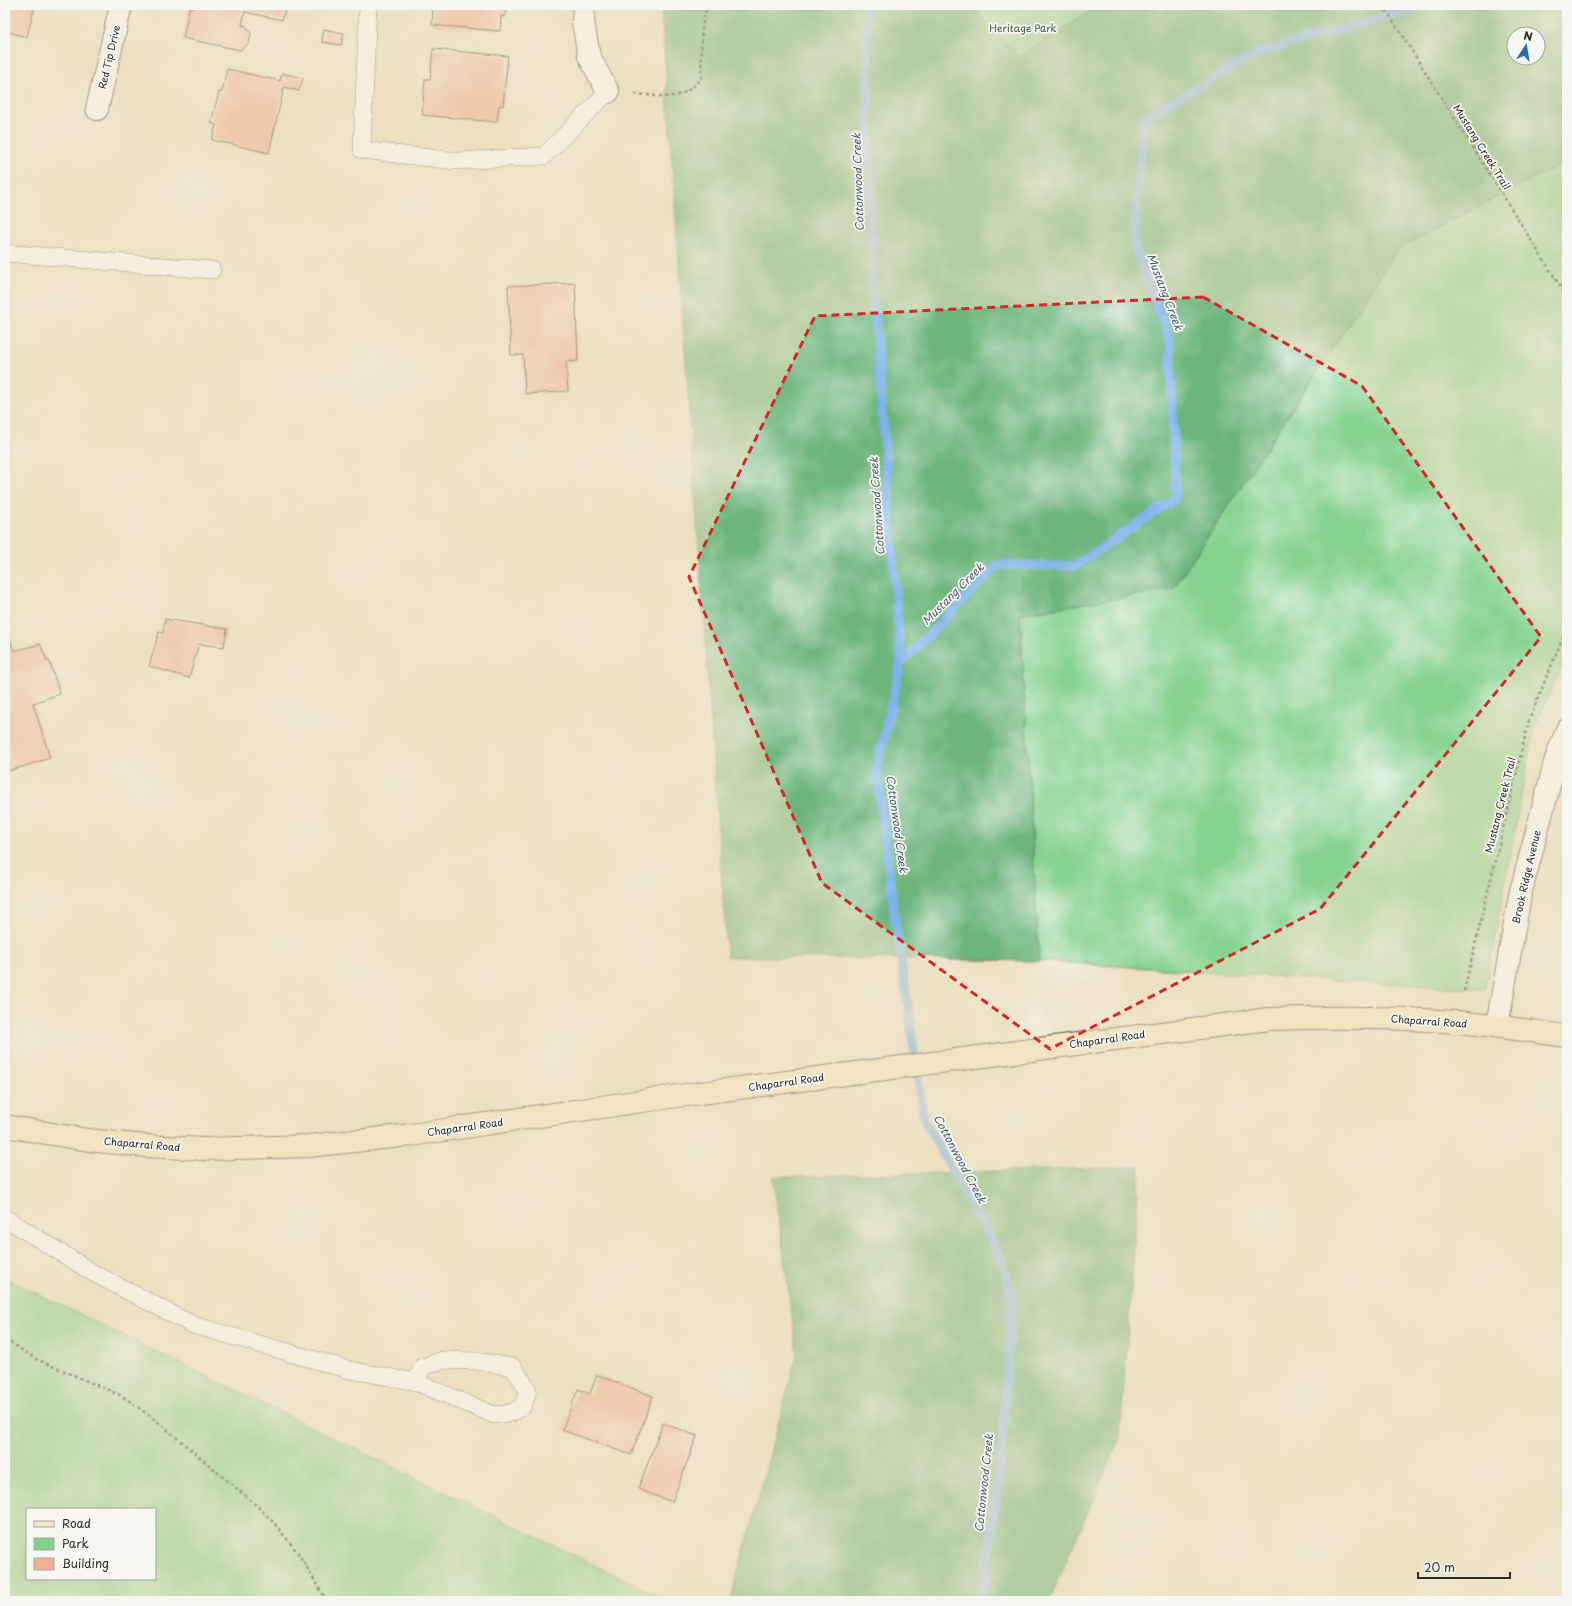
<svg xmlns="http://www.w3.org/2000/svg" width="1572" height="1606" viewBox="0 0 1572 1606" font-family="'Playpen Sans',sans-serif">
<rect width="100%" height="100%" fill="#f6f6f2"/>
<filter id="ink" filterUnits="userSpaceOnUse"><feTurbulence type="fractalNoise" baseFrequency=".025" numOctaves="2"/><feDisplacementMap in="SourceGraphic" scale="8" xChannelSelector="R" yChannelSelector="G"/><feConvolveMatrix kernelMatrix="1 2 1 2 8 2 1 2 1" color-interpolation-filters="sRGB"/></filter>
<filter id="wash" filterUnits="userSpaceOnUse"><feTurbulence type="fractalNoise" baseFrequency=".012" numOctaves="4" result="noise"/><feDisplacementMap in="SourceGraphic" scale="16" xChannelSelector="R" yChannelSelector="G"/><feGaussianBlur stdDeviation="0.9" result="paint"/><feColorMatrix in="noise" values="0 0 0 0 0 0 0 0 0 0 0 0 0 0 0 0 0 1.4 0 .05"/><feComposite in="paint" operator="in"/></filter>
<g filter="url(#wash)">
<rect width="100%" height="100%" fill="#ede0c1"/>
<g fill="#86d391" stroke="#587f5e" fill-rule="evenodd">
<path d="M971,5H1101L1019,57Z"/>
<path d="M1567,161V655L1534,728L1485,990L1039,961L1020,613L1173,589L1398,249Z"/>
<path d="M5,1278L668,1601H5ZM27,1509H155V1579H27Z"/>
</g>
<g fill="#6cb57b" stroke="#4c7053" fill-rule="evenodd">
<path d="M661,5H971L1019,57L1101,5H1567V161L1398,249L1173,589L1020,614L1039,961L727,957ZM1514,34H1538V58H1514Z"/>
<path d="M1140,1167L1120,1438L1049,1601H730L797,1354L773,1177Z"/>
</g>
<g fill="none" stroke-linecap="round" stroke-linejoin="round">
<g stroke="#7db2eb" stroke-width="9">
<path d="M866,5L873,290L901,663L877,768L891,888L924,1120L1001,1258L1013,1299L999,1479L982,1601"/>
<path d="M901,663L998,565L1075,566L1176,498L1170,339L1134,245L1143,118L1258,53L1430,5"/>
</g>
</g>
<g id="blocks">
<g fill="#f3ad95">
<path d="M5,5H35L27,37L5,31Z"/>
<path d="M194,5H286L282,20L245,12L242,25L246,26L251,34L249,43L240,50L183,38L189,8L193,9Z"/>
<path d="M433,5H506L505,17L501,16L500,31L432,25Z"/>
<path d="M324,29L344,33L341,45L322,42Z"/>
<path d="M433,49L508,56L503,106L499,105L497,122L422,115L425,79H430Z"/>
<path d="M227,69L280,81L282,73L303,78L299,91L284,87L269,153L212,140L216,125L211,123L219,92H222Z"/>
<path d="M575,283L578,361L566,362L568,391L525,394L523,355H511L508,286Z"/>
<path d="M165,619L227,629L224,647L199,644L189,678L149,666L159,632L163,633Z"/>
<path d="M5,624L14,651L40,644L47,661L49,660L60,694L33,703L50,758L5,772Z"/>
<path d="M597,1375L653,1396L631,1455L562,1430L578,1389L590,1394Z"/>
<path d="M663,1423L697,1436L672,1502L638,1489Z"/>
</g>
</g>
</g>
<g filter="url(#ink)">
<use href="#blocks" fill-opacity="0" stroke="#484642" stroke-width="1"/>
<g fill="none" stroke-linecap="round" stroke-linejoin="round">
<g stroke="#484642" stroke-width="18">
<g id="service">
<path d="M368,5L362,150L456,161L544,156L608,92"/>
<path d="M5,253L212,270"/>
<path d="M5,1218L95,1274L193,1325L350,1370L416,1382L494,1415L512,1413L523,1406L528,1390L513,1367L475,1361L443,1360L422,1367L416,1382"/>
</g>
</g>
<g stroke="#484642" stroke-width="24">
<g id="minor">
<path d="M584,5L583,22L589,56L608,92"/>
<path d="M97,109L121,5"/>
<path d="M1497,1026L1520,895L1556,759L1567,730"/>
</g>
</g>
<g stroke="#484642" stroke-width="24">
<path id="secondary" d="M5,1126L88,1140L146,1146L204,1149L308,1146L411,1135L663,1098L1269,1019C1331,1017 1393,1017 1455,1022C1493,1025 1530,1031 1567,1036"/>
</g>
<g stroke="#484642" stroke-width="2.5" stroke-dasharray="3 3" stroke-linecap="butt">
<path d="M1001,5L1004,9"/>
<path d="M1383,5L1567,297"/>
<path d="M635,94C664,96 681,103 701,78C703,52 698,29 708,5"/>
<path d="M1464,991L1529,720L1567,627"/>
<path d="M5,1339L36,1359L122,1396L157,1421L255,1504L275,1524L298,1553L327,1601"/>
</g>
<use href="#service" stroke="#fff" stroke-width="17"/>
<use href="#minor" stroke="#fff" stroke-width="22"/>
<use href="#secondary" stroke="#f9e7c3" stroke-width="22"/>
</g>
</g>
<path d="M0 0H1572V1606H0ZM1203,297L1362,386L1541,637L1320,909L1050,1049L822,883L689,577L815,316Z" fill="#ede0c1" fill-opacity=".55" fill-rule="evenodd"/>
<path fill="none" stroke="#d62828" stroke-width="3" stroke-dasharray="8 5" stroke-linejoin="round" d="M1203,297L1362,386L1541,637L1320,909L1050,1049L822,883L689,577L815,316Z"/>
<g text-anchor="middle" stroke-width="3.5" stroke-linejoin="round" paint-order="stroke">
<g font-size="10" fill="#465d4a" stroke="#f6f6f2">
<text x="1023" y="32">Heritage Park</text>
</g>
<g font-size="10" fill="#2b2b2b" stroke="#f6f6f2">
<text transform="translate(109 57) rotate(-77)" y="4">Red Tip Drive</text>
<text transform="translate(1482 147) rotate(58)" y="4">Mustang Creek Trail</text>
<text transform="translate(1500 805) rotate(-76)" y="4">Mustang Creek Trail</text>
<text transform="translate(1526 877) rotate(-77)" y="4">Brook Ridge Avenue</text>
<text transform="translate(1429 1021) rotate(4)" y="4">Chaparral Road</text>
<text transform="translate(1107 1039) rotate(-8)" y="4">Chaparral Road</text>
<text transform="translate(786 1082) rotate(-8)" y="4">Chaparral Road</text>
<text transform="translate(465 1127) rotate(-8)" y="4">Chaparral Road</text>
<text transform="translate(142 1144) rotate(5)" y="4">Chaparral Road</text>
</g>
<g font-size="11" font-style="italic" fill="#485a6e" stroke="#f6f6f2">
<text transform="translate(858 182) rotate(-92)" y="4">Cottonwood Creek</text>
<text transform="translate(1165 292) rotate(69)" y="4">Mustang Creek</text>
<text transform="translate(877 506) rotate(-94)" y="4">Cottonwood Creek</text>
<text transform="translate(953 594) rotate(-45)" y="4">Mustang Creek</text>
<text transform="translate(897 824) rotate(82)" y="4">Cottonwood Creek</text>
<text transform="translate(960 1159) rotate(62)" y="4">Cottonwood Creek</text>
<text transform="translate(984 1483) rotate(-84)" y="4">Cottonwood Creek</text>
</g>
</g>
<rect width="1572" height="1606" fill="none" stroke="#f6f6f2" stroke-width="20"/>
<rect x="26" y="1508" width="130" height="72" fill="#f6f6f2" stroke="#a5a5a2"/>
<rect x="34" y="1521" width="20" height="6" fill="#f9e7c3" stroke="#a5a5a2"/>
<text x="62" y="1528" font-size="12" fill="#2b2b2b">Road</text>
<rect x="34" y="1538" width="20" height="12" fill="#86d391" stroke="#a5a5a2"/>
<text x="62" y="1548" font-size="12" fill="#2b2b2b">Park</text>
<rect x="34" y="1558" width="20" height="12" fill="#f3ad95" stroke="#a5a5a2"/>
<text x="62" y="1568" font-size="12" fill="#2b2b2b">Building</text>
<g transform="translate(1526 46) rotate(12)"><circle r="19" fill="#f6f6f2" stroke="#a5a5a2"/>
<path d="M0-3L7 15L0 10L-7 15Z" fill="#1f6fb2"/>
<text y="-6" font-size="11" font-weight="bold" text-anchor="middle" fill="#2b2b2b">N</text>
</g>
<path d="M1418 1572v6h92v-6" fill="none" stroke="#2b2b2b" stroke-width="2"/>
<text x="1424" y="1572" font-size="12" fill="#2b2b2b" stroke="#f6f6f2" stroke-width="3" paint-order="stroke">20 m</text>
</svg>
